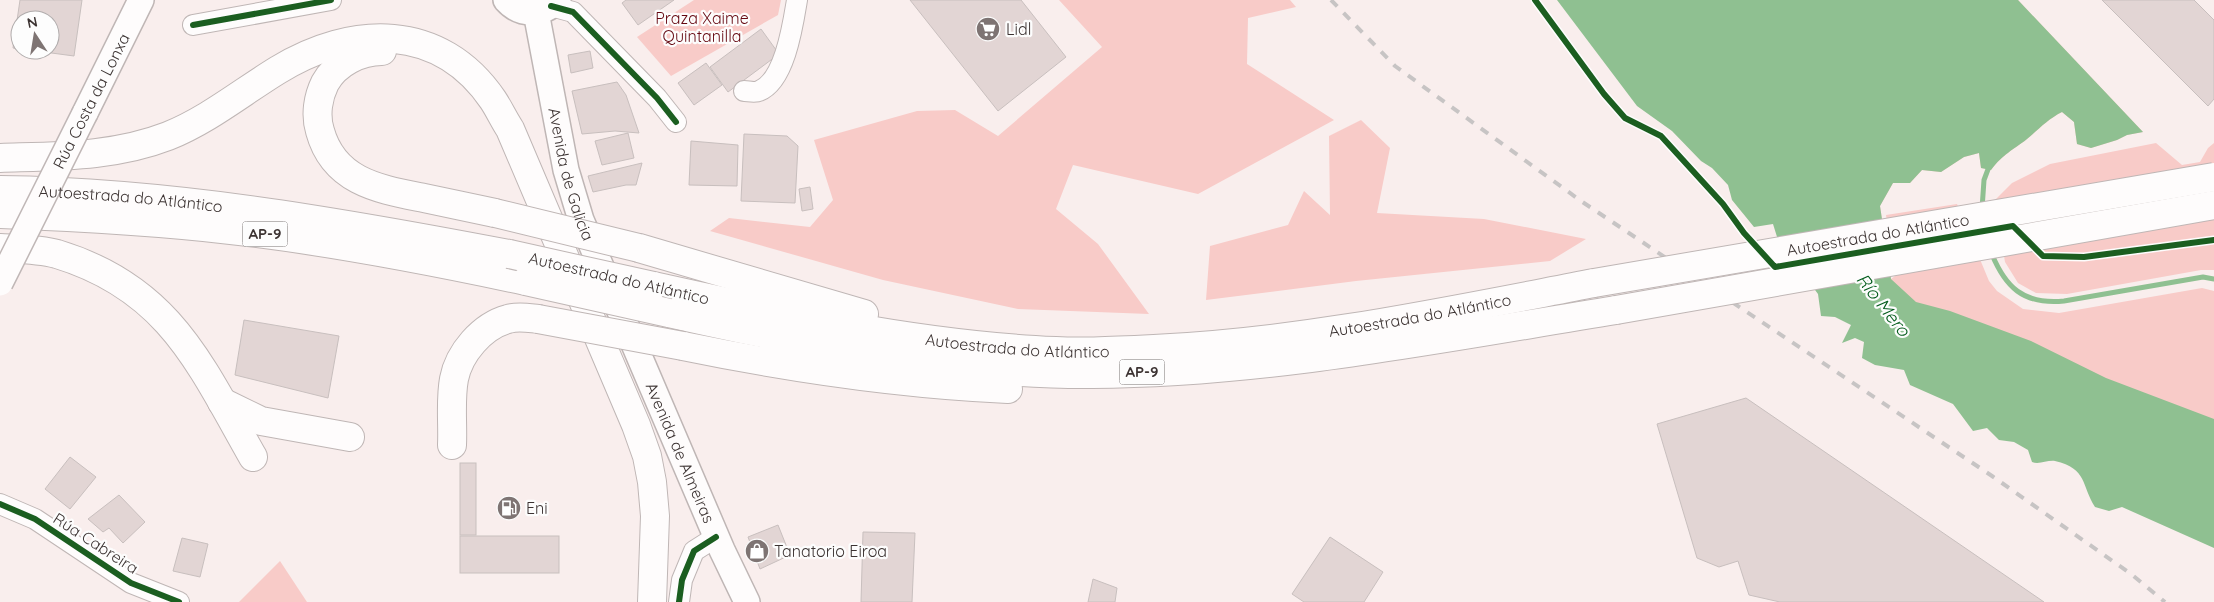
<svg xmlns="http://www.w3.org/2000/svg" width="2214" height="602" viewBox="0 0 2214 602" font-family="Quicksand,sans-serif">
<rect width="100%" height="100%" fill="#f9eeed"/>
<g fill="#f8cbc8">
<path d="M694,0H781L778,15L671,76L637,37Z"/>
<path d="M1059,0H1290L1296,7L1248,18L1247,64L1334,120L1198,194L1073,165L1056,209L1098,244L1149,314L1018,309L883,280L710,231L729,218L810,227L833,200L814,140L917,111L955,110L998,136L1102,47Z"/>
<path d="M2018,0L2143,132L2127,135L2117,140L2091,148L2077,144L2074,122L2062,112C2048,119 2039,129 2027,139C2012,151 2004,153 1991,170L1981,168L1979,153L1964,157L1941,172L1922,170L1910,183H1893L1880,206L1891,279L1895,276L1886,215L1957,204L1989,281L1997,291L2023,309L2059,313L2202,288L2214,291V432L1913,315L1852,221Z"/>
<path d="M1361,120L1390,148L1377,213L1484,219L1586,239L1550,261L1356,281L1206,300L1210,246L1288,225L1304,191L1330,215L1329,136Z"/>
<path d="M2156,143L2182,165L2200,162L2208,148L2214,143V270H2201L2067,294L2036,293L2018,283L2005,262L1995,200L2012,183L2050,164Z"/>
<path d="M280,561L307,602H239Z"/>
</g>
<path fill="#8fc091" d="M1557,0H2018L2143,132L2127,135L2117,140L2091,148L2077,144L2074,122L2062,112C2048,119 2039,129 2027,139C2012,151 2004,153 1991,170L1981,168L1979,153L1964,157L1941,172L1922,170L1910,183H1893L1880,206L1891,279L1916,302L1950,311L2031,341L2106,378L2214,419V548L2122,507L2109,511L2095,507C2081,485 2088,469 2055,461C2047,460 2039,465 2032,462L2028,450L2014,442L1999,440L1987,428L1973,431L1953,404L1910,385L1904,370L1875,365L1862,358L1864,342L1855,338L1842,343L1851,325L1835,317L1821,316L1818,294L1778,240L1773,224L1754,227L1732,200L1728,185L1712,168L1701,161L1672,131L1637,106Z"/>
<g fill="none" stroke-linecap="round" stroke-linejoin="round">
<g stroke="#8fc091" stroke-width="5">
<path d="M1982,209L1984,180L1990,164"/>
<path d="M1991,252C2005,287 2023,305 2064,301L2203,277L2214,279"/>
</g>
</g>
<g fill="#e2d5d4" stroke="#c8bfbe">
<path d="M20,0H82L74,56L29,50H50V20H20V49L13,48Z"/>
<path d="M626,0H674L638,25L622,3Z"/>
<path d="M910,0H1021L1066,57L998,111Z"/>
<path d="M2102,0H2194L2214,20V99L2208,106Z"/>
<path d="M761,29L779,54L728,92L710,67Z"/>
<path d="M590,51L593,68L571,73L568,55Z"/>
<path d="M706,63L722,85L694,105L678,83Z"/>
<path d="M617,82L626,95L639,133L615,131L582,134L572,91Z"/>
<path d="M628,133L634,158L602,165L595,141Z"/>
<path d="M744,134L787,136L798,146L795,203L741,201Z"/>
<path d="M691,141L738,145L737,186L689,185Z"/>
<path d="M642,163L636,185H626L593,192L588,176Z"/>
<path d="M810,187L813,209L802,211L799,189Z"/>
<path d="M244,320L339,336L328,398L235,375Z"/>
<path d="M1746,398L2044,602H1780L1749,595L1738,561L1719,567L1697,558L1657,424Z"/>
<path d="M70,457L96,477L70,509L45,489Z"/>
<rect x="460" y="463" width="16" height="72"/>
<path d="M119,495L145,522L123,543L109,528L103,532L88,519Z"/>
<path d="M778,525L790,555L760,569L748,537Z"/>
<path d="M863,532L915,533L912,602H861Z"/>
<rect x="460" y="536" width="99" height="37"/>
<path d="M1330,537L1383,572L1364,602H1304L1292,594Z"/>
<path d="M182,538L208,544L200,577L173,571Z"/>
<path d="M1093,579L1117,588L1115,602H1088Z"/>
</g>
<g fill="none" stroke-linecap="round" stroke-linejoin="round">
<g stroke="#bfb6b5" stroke-width="22">
<g id="minor">
<path d="M551,6L573,12L657,98L676,122"/>
<path d="M193,25L331,0"/>
<path d="M744,91C748,91 755,93 759,91C785,81 793,24 797,0"/>
<path d="M0,504L35,519L131,583L179,602"/>
<path d="M679,602L682,580L694,551L716,537"/>
</g>
</g>
<g stroke="#bfb6b5" stroke-width="28">
<g id="major">
<path d="M506,0C521,17 543,15 558,0"/>
<path id="s1" d="M536,12L566,170L581,220L722,550L747,602"/>
<path d="M85,113L141,0"/>
</g>
</g>
<g stroke="#bfb6b5" stroke-width="30">
<g id="highway">
<path d="M382,51C360,51 336,63 325,83C318,97 315,115 320,131C334,182 379,189 424,198C448,203 471,208 495,213"/>
<path d="M0,158C57,156 114,157 168,136C208,120 242,92 278,70C352,25 440,22 493,100C499,109 504,120 510,129L636,425L647,456L652,482L655,516L652,602"/>
<path id="s2" d="M0,190C171,192 341,222 509,254"/>
<path d="M0,214C77,217 154,221 231,230C330,241 428,260 526,281"/>
<path d="M0,248C18,249 39,249 57,254C169,288 200,364 253,457"/>
<path d="M639,248L864,314"/>
<path id="s3" d="M653,286C779,314 905,342 1035,350C1074,353 1114,351 1154,349C1303,342 1448,311 1594,283"/>
<path d="M669,313C808,344 949,375 1092,374C1268,373 1442,338 1616,310"/>
<path d="M683,346C790,368 899,384 1008,389"/>
<path d="M222,402L261,421L350,437"/>
<path d="M452,445C453,424 450,400 454,379C459,353 482,326 508,319C518,316 528,318 538,319"/>
</g>
</g>
<use href="#minor" stroke="#fefcfc" stroke-width="20"/>
<use href="#major" stroke="#fefcfc" stroke-width="25"/>
<use href="#highway" stroke="#fefcfc" stroke-width="28"/>
<path stroke="#c7c4c4" stroke-width="4" stroke-dasharray="9 9" stroke-linecap="butt" d="M1331,0L1395,66L1581,201L1992,476L2131,574L2165,602"/>
<g stroke="#bfb6b5" stroke-width="28" stroke-linecap="butt">
<path id="major-bridge" d="M0,283L85,113"/>
</g>
<g stroke="#bfb6b5" stroke-width="30" stroke-linecap="butt">
<g id="highway-bridge">
<path d="M495,213L639,248"/>
<path d="M509,254L653,286"/>
<path d="M526,281L669,313"/>
<path id="s4" d="M1594,283L2214,177"/>
<path d="M1616,310L2214,205"/>
<path d="M538,319L683,346"/>
</g>
</g>
<use href="#major-bridge" stroke="#fefcfc" stroke-width="25"/>
<use href="#highway-bridge" stroke="#fefcfc" stroke-width="28"/>
<g stroke="#fdfdfd" stroke-width="9">
<g id="cycleway">
<path d="M1535,0L1604,94L1625,118L1661,136L1723,204L1744,233L1775,267L2013,226L2043,256L2084,257L2214,240"/>
<path d="M551,6L573,12L657,98L676,122"/>
<path d="M193,25L331,0"/>
<path d="M0,504L35,519L131,583L179,602"/>
<path d="M679,602L682,580L694,551L716,537"/>
</g>
</g>
<use href="#cycleway" stroke="#1b5e20" stroke-width="6"/>
</g>
<defs>
<g id="supermarket-disc" transform="scale(1.25)"><circle r="9.5" fill="#7e7473" stroke="#fdfdfd"/><path d="M-6-5.5h2.5l.6 2H6L4.5 2H-2.5L-4.4-4H-6ZM-1.5 3.2a1.3 1.3 0 1 0 .1 0ZM3 3.2a1.3 1.3 0 1 0 .1 0Z" fill="#fff"/></g>
<g id="fuel-disc" transform="scale(1.25)"><circle r="9.5" fill="#7e7473" stroke="#fdfdfd"/><path d="M-5.5-6h7V0h2V4h1.3V-2.5L3-4.5l.8-.8L6-3V5H2.5V1h-1V6h-7ZM-4.2-4.7v3.2H.2V-4.7Z" fill="#fff"/></g>
<g id="shop-disc" transform="scale(1.25)"><circle r="9.5" fill="#7e7473" stroke="#fdfdfd"/><path d="M-5-2.5h2.3a2.7 3.5 0 0 1 5.4 0H5L5.5 6h-11ZM-1.5-2.5h3a1.5 2.3 0 0 0-3 0Z" fill="#fff"/></g>
</defs>
<g fill-rule="evenodd">
<use href="#supermarket-disc" x="988" y="29"/>
<use href="#fuel-disc" x="509" y="508"/>
<use href="#shop-disc" x="757" y="551"/>
</g>
<g text-anchor="middle" stroke-width="4.5" stroke-linejoin="round" paint-order="stroke">
<g fill="#fdfdfd" stroke="#76706f" stroke-width="1">
<rect x="242.5" y="221.5" width="45" height="25" rx="4"/>
<rect x="1119.5" y="359.5" width="45" height="25" rx="4"/>
</g>
<g font-size="15" font-weight="bold" fill="#3c3332">
<text x="265" y="239">AP-9</text>
<text x="1142" y="377">AP-9</text>
</g>
<g font-size="16" fill="#650811" stroke="#fdfdfd">
<text x="702" y="24">Praza Xaime<tspan x="702" dy="18">Quintanilla</tspan></text>
</g>
<g font-size="16" fill="#3c3332" stroke="#fdfdfd" text-anchor="start">
<text x="1006" y="35">Lidl</text>
<text x="526" y="514">Eni</text>
<text x="774" y="557">Tanatorio Eiroa</text>
</g>
<g font-size="16" fill="#3c3332" stroke="#fdfdfd">
<text transform="translate(91 101) rotate(-63)" y="6">Rúa Costa da Lonxa</text>
<text dy="6" stroke="none"><textPath href="#s1" startOffset="166">Avenida de Galicia</textPath></text>
<text dy="6" stroke="none"><textPath href="#s2" startOffset="131">Autoestrada do Atlántico</textPath></text>
<text dy="6" stroke="none"><textPath href="#s4" startOffset="288">Autoestrada do Atlántico</textPath></text>
<text transform="translate(619 278) rotate(13)" y="6">Autoestrada do Atlántico</text>
<text dy="6" stroke="none"><textPath href="#s3" startOffset="775">Autoestrada do Atlántico</textPath></text>
<text dy="6" stroke="none"><textPath href="#s3" startOffset="370">Autoestrada do Atlántico</textPath></text>
<text dy="6" stroke="none"><textPath href="#s1" startOffset="466">Avenida de Almeiras</textPath></text>
<text transform="translate(96 543) rotate(33)" y="6">Rúa Cabreira</text>
</g>
<g font-size="18" font-style="italic" fill="#045c1c" stroke="#fdfdfd">
<text transform="translate(1883 305) rotate(52)" y="6">Río Mero</text>
</g>
</g>
<g transform="translate(35 35) rotate(348)"><circle r="24" fill="#fdfdfd" stroke="#b0acac"/>
<path d="M0-4L9 19L0 12L-9 19Z" fill="#7e7473"/>
<text y="-8" font-size="14" font-weight="bold" text-anchor="middle" fill="#3c3332">N</text>
</g>
</svg>
